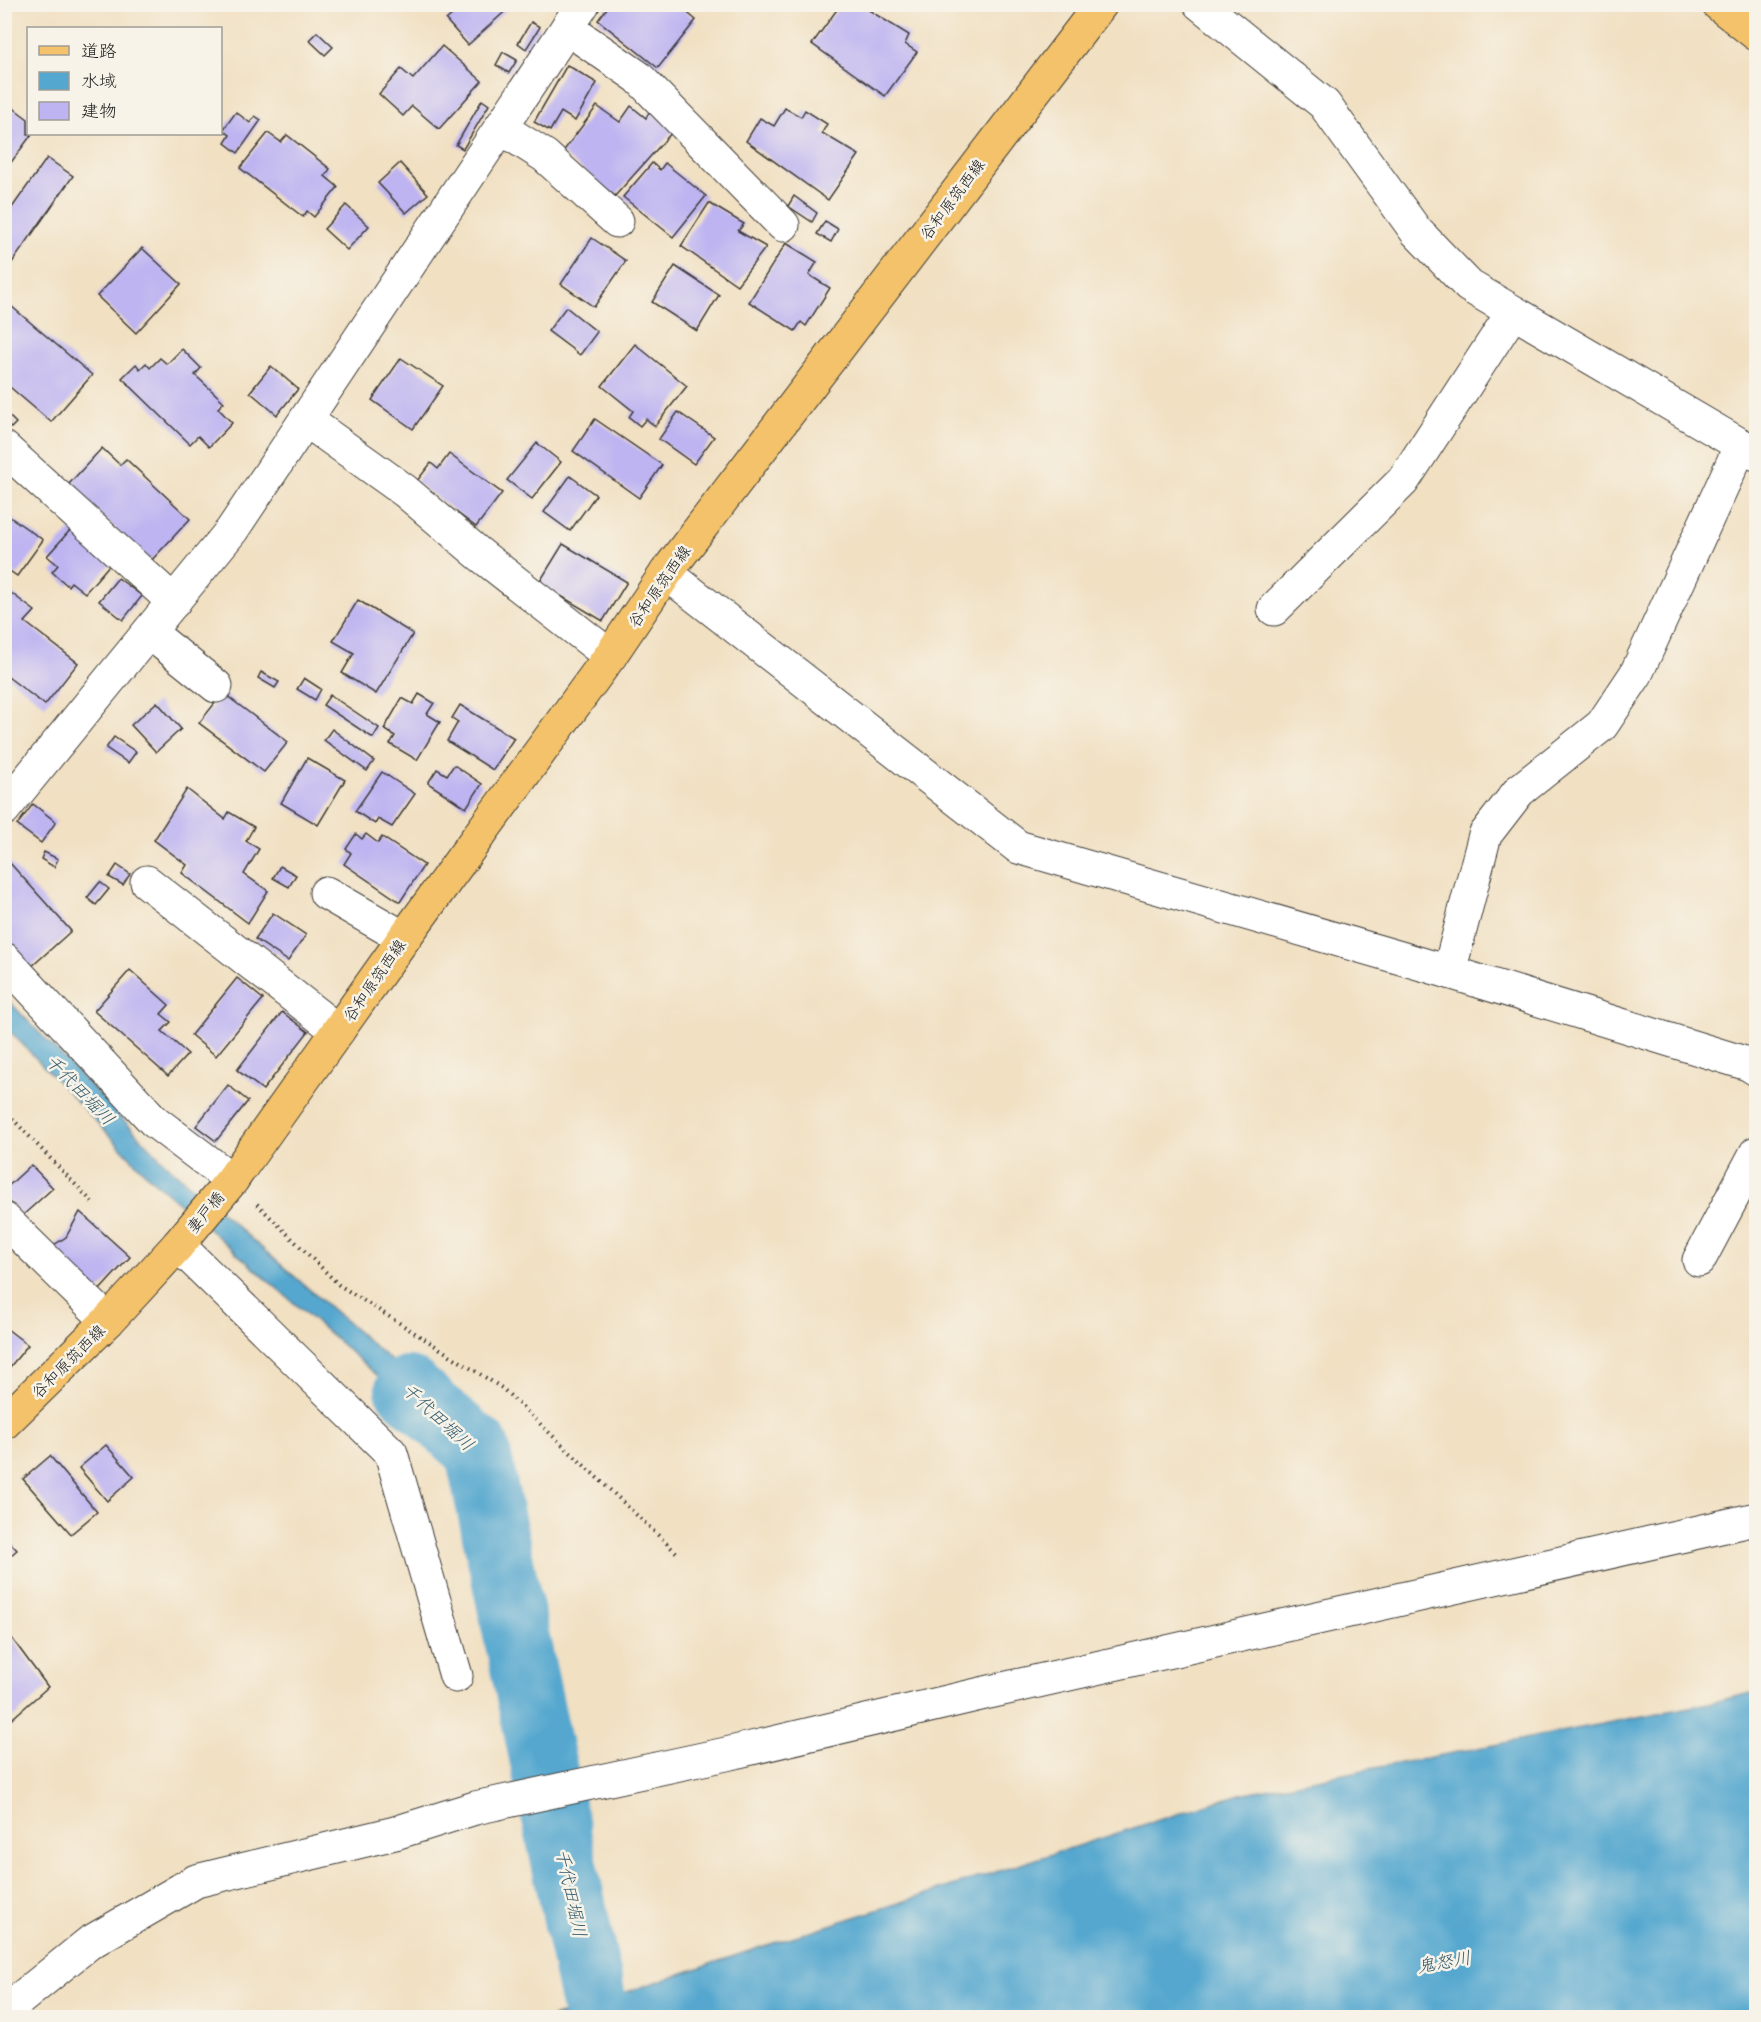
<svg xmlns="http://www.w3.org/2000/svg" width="1761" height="2022" viewBox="0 0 1761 2022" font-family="'Shantell Sans','Klee One',sans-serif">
<rect width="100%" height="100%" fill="#f7f3e8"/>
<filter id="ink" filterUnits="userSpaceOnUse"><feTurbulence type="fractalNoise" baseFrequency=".0167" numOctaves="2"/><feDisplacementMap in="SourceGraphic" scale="12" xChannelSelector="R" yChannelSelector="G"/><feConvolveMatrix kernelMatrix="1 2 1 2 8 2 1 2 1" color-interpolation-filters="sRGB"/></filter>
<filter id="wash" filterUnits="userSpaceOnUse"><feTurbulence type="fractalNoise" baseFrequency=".008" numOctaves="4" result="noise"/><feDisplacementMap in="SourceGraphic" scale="24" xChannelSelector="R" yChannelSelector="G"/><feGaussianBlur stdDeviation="1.35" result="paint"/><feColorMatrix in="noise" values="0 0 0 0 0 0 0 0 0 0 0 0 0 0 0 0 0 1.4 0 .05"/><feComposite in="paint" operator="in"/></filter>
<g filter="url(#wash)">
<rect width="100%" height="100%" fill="#f1e0c2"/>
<g fill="#54a7cf" stroke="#386276" stroke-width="1.5">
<path d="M4,996L167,1165L485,1443L469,1455L150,1178L5,1026Z"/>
<path d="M1756,1692V2017H552L761,1947L1240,1794L1695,1706Z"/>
</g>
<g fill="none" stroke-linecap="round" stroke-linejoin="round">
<path stroke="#54a7cf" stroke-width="66" d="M408,1389L477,1449L597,2018"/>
</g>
<g id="blocks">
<g fill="#bdb4f1">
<path d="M459,4H513L468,45L446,20L461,7Z"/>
<path d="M610,4H677L696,20L658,68L598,20Z"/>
<path d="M841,4H859L909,35L905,44L917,52L885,96L812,44Z"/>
<path d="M531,22L540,27L526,49L518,43Z"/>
<path d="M317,32L333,47L325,55L309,40Z"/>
<path d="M442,46L482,81L439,129L412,106L403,116L379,94L401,69L413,79Z"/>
<path d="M503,52L517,60L509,73L496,65Z"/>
<path d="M567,65L597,83L575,121L561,112L550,131L534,122Z"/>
<path d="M482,100L489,105L463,149L456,145Z"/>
<path d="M597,106L620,122L631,106L646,118L650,110L674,130L615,196L562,153Z"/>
<path d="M12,107L28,119V134H32L4,172V118Z"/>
<path d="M785,108L801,117L805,110L827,124L822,133L859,155L828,200L746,141L760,118L774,126Z"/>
<path d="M236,112L250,123L255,116L261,120L238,153L225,143L230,135L223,130Z"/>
<path d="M268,133L281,142L287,135L330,169L325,176L338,187L314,217L307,211L303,217L240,168Z"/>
<path d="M47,158L73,176L4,274V219Z"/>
<path d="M400,163L428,194L406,213L378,183Z"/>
<path d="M652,163L660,170L665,163L706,196L673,237L623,197Z"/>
<path d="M794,196L817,213L812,222L788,206Z"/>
<path d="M709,203L744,224L738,231L766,247L737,285L681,246Z"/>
<path d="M346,205L369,226L347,250L324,229Z"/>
<path d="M825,221L838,229L831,242L817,234Z"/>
<path d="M592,238L626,261L594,307L561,284Z"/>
<path d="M786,243L817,262L809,275L830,288L806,326L801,322L795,331L749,302Z"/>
<path d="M142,248L181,284L136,333L97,296Z"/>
<path d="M675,266L719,295L697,331L652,302Z"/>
<path d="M4,300L92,375L51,422L4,382Z"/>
<path d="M566,307L597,332L580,355L548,331Z"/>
<path d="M635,344L687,386L655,426L646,419L640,426L629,417L633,411L602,386Z"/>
<path d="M182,349L201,368L195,375L224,402L218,408L232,423L209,447L198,436L190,444L122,378L136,364L140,369L146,363L150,368L160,358L167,364Z"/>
<path d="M401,358L443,386L413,429L372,400Z"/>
<path d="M271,366L298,389L277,415L250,392Z"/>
<path d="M4,411L16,423L11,428L4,422Z"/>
<path d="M678,412L714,437L694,464L659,439Z"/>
<path d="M595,419L662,465L639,498L573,451Z"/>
<path d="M537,443L561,462L532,499L507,480Z"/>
<path d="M102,448L120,465L126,459L190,519L150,562L68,485Z"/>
<path d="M449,454L502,493L476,527L416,482L431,463L438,469Z"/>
<path d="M570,476L596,495L570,531L544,512Z"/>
<path d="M10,517L43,540L17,576L4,567V525Z"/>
<path d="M72,528L111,563L85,593L71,582L68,586L52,572L58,565L47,556Z"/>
<path d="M563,544L627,582L603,621L539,583Z"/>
<path d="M118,578L142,596L123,620L99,601Z"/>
<path d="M11,593L35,611L25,622L78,663L45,705L4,674V602Z"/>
<path d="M358,600L413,634L376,694L342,673L354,653L333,641Z"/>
<path d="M261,672L279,682L275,688L258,678Z"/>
<path d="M304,678L321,689L315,700L297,689Z"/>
<path d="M223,693L288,742L264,772L199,723Z"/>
<path d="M419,694L434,703L427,714L440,722L417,760L390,744L395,736L384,729L402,698L413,704Z"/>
<path d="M330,695L379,728L373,738L323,705Z"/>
<path d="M157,702L181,729L156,752L131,725Z"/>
<path d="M460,705L514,738L493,770L447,741L458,722L452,718Z"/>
<path d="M332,729L374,761L367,771L324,740Z"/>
<path d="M114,737L136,752L128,763L106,748Z"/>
<path d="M307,758L345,780L318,825L281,803Z"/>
<path d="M454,765L482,784L466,808L428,783L437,769L447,775Z"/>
<path d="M382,772L415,794L392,827L378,819L375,824L355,811Z"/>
<path d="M187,789L225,819L229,812L254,827L246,841L259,849L244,874L268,891L248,923L182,873L187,865L154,840Z"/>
<path d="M33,804L56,822L41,843L17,825Z"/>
<path d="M356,834L362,839L366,834L378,843L382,837L424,865L400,902L344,864L351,853L346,849Z"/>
<path d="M44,852L58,859L54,867L41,859Z"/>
<path d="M9,862L71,931L30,968L4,940V866Z"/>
<path d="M117,865L130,874L123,885L109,877Z"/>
<path d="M280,866L296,875L289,887L273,878Z"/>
<path d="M100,882L109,889L96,905L87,898Z"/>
<path d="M273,913L306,935L288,961L255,939Z"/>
<path d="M130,970L169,1005L161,1014L171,1022L162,1031L188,1054L168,1076L94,1011Z"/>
<path d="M237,978L263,999L216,1056L191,1035Z"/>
<path d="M282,1012L308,1032L263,1090L237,1070Z"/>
<path d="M228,1085L248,1101L216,1141L196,1126Z"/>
<path d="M31,1165L53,1188L22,1216L4,1197V1190Z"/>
<path d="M80,1212L130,1257L97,1293L48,1249L66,1237Z"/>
<path d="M7,1329L28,1345L9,1368L4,1365V1331Z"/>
<path d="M106,1445L134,1477L107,1501L79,1468Z"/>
<path d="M50,1456L97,1512L71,1534L23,1479Z"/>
<path d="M4,1536L17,1550L4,1561Z"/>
<path d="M8,1633L48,1687L6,1724L4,1722V1636Z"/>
</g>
</g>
</g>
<g filter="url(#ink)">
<use href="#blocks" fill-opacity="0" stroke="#3c3935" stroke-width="1.5"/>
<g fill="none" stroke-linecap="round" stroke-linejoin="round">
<g stroke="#3c3935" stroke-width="35">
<g id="minor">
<path d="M1200,4L1324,104L1416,231L1469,286L1756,454"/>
<path d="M567,28L638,77L783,225"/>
<path d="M501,128L545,156L617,221"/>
<path d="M306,420L405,491L478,553L610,656"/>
<path d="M4,448L174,602"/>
<path d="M666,573L1018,847L1449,972L1748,1064L1756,1069"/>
<path d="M1274,609L1403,481L1513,312"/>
<path d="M149,632L216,686"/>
<path d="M4,809L232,530L583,4"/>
<path d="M147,882L338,1031"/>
<path d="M326,893L404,938"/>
<path d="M4,959L154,1121L232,1180"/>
<path d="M1449,972L1485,835L1519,791L1602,725L1636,674L1741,445"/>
<path d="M4,1219L108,1321"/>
<path d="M178,1245L391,1453L456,1676"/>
<path d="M1699,1260L1756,1153"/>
<path d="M4,2012L89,1943L196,1881L395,1833L475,1808L726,1754L985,1693L1756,1519"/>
</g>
</g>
<g stroke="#3c3935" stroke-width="35">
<path id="major" d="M4,1423L108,1321L178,1245L232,1180L404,938L610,656L666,573L1101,4"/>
</g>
<g stroke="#3c3935" stroke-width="35">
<path id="highway" d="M1718,4L1756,34"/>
</g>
<g stroke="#3c3935" stroke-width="4" stroke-dasharray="1.5 4.5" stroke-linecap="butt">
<path d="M4,1110L95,1205"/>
<path d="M257,1204L339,1285L502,1388L679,1555"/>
</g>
<use href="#minor" stroke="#fff" stroke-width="33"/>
<use href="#major" stroke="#f3c26a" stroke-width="33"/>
<use href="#highway" stroke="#f3c26a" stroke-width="33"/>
</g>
</g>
<g text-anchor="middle" stroke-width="5" stroke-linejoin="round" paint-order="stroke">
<g font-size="16" fill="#1c1c1c" stroke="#f7f3e8">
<text transform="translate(952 199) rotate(-53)" y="6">谷和原筑西線</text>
<text transform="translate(659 586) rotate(-55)" y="6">谷和原筑西線</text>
<text transform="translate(374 980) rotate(-55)" y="6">谷和原筑西線</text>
<text transform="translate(205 1212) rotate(-50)" y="6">妻戸橋</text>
<text transform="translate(68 1361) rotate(-45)" y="6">谷和原筑西線</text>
</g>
<g font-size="18" font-style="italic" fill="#355b6d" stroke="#f7f3e8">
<text transform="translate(80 1090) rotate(46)" y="6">千代田堀川</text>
<text transform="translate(438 1417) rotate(43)" y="6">千代田堀川</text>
<text transform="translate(571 1893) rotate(78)" y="6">千代田堀川</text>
<text transform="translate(1444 1962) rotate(-10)" y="6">鬼怒川</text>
</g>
</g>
<rect width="1761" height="2022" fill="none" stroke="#f7f3e8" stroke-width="24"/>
<rect x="27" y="27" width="195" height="108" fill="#f7f3e8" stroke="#9f9d96" stroke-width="1.5"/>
<rect x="39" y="46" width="30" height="9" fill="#f3c26a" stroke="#9f9d96" stroke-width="1.5"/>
<text x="81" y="57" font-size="18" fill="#1c1c1c">道路</text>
<rect x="39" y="72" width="30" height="18" fill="#54a7cf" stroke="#9f9d96" stroke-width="1.5"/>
<text x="81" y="87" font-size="18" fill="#1c1c1c">水域</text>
<rect x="39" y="102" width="30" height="18" fill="#bdb4f1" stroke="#9f9d96" stroke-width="1.5"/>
<text x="81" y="117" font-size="18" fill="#1c1c1c">建物</text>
</svg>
